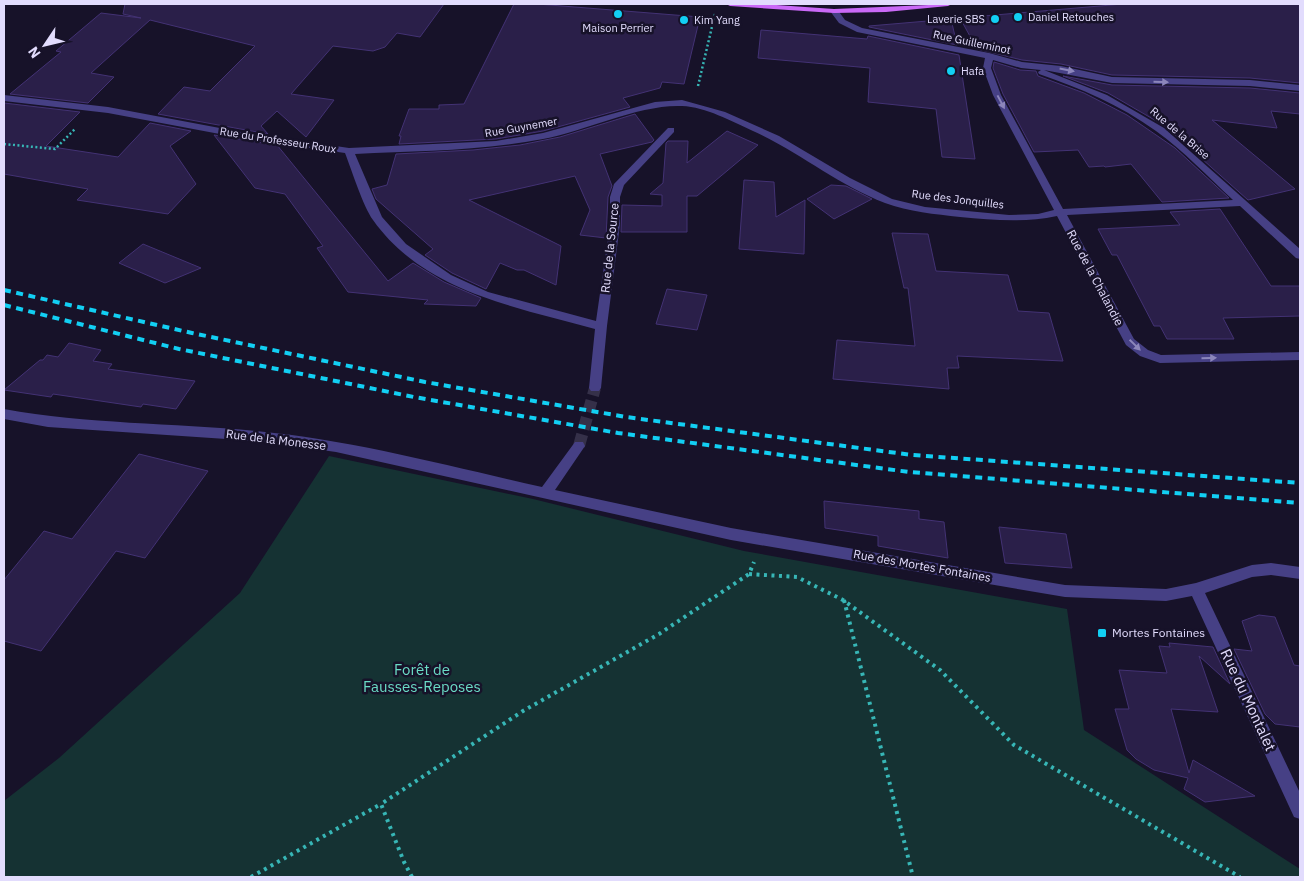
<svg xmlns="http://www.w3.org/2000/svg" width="1304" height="881" viewBox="0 0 1304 881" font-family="'IBM Plex Sans',sans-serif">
<rect width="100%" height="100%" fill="#171229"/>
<path fill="#153233" d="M329,456L533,499L744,551L1067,609L1084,730L1300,869V877H4V801L59,758L240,593Z"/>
<g fill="#2a1f49" stroke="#433274">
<path d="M125,4H444L420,37L397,33L385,47L373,51L333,46L291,94L334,100L306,137L277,111L261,126L268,134L158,114L184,87L210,91L255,46L150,20L91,73L114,77L88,103L10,94L61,52L56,51L101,13L141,18L123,14Z"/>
<path d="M514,4H537L700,17L684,84L662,82L660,88L623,98L630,107L543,131L496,139L399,144L401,136H399L409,109H439V105L464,104Z"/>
<path d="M1123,4H1300V83L1250,78L1112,75L1061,64L1022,60L977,49L960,18Z"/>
<path d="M951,19L957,45L869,27V26Z"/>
<path d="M761,30L867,39L868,36L959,55L975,159L942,157L936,109L868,102L870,68L758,58Z"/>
<path d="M994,62L1020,70L1036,71L1038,76L1084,93L1127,115L1175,148L1229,198L1162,202L1131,164L1105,167L1104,166L1089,167L1078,150L1034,152L1003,94L993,68Z"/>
<path d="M1063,76L1112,85L1250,88L1300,93V114L1271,111L1277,128L1212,120L1295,189L1248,200L1165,126L1108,93Z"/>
<path d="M4,103L80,112L46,146L118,157L150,123L191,131L170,146L196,184L168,214L77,200L88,189L4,174Z"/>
<path d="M635,114L654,140L652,142L600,154L612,186L608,197L606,238L580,235L590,210L575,176L469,200L561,246L556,285L524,270H517L500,263L486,289L452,273L425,255L433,249L376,199L372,189L387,185L396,154L473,150L520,145L560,137Z"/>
<path d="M727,131L758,145L697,196H687V232H621L622,205L662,206V195L650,194L663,183L666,143L668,141H688L687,163Z"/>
<path d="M214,135L277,145L388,281L413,263L444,282L481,298L476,306L424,304L428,300L348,292L317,248L323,246L285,194L255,188Z"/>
<path d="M744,180L774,182L776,217L805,200L804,254L739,249Z"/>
<path d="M831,185L846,186L872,199L834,219L807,199Z"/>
<path d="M1220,209L1271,286H1300V316L1223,318L1234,339H1167L1160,326H1154L1117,255H1112L1098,229L1180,225L1170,212Z"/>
<path d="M892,233L928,234L936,271L1008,275L1018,311L1049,313L1063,361L957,356L959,368H947L949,389L833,379L837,340L915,346L908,288H904Z"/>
<path d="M143,244L201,268L165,283L119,263Z"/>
<path d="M667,289L707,295L697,330L656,324Z"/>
<path d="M69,343L101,350L93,361L112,364L108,369L195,381L176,409L143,404L141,407L53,394L51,397L4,390L40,360H43L47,355L58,357Z"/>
<path d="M139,454L208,471L145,558L116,551L41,651L4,641V580L44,531L72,539Z"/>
<path d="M824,501L919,511V519L944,522L948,558L878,546V536L825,528Z"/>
<path d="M999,527L1066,534L1072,568L1005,563Z"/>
<path d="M1259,615L1275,617L1294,665L1300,666V727L1275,724L1265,714L1234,649L1252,651L1242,621Z"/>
<path d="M1169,643L1213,647L1230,684L1199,656L1218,712L1171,709L1189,773L1193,760L1255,796L1205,802L1184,789L1188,778L1154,770L1136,759L1127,750L1115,709H1129L1119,670L1167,673L1159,646L1170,647Z"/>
</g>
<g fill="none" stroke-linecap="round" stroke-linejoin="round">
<path stroke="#353049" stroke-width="12" stroke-dasharray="12 5.5" stroke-linecap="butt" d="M579,446L595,388"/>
<g stroke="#37b6b6" stroke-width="2.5" stroke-dasharray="2 2.5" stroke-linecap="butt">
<path d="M698,86L715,14"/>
<path d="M4,144L55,149L76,128"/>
</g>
<g stroke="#37b6b6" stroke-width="4" stroke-dasharray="3 4.5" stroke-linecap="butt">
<path d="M749,574L797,577L843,600L940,670L1014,745L1240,877"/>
<path d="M844,600L913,877"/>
<path d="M251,877L381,804"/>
<path d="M412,877L404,862L381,804L523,711L659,634L749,574L754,562"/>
</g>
<g fill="#464085" fill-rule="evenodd">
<path d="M831,9H837L845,20L862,28L989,53L1022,62L1061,66L1112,77L1250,80L1300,85V91L1250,86L1112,83L1044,70L1107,95L1164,128L1300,249V259L1296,258L1240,206L1067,215L1134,339L1148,350L1161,355L1300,352V360L1160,363L1140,356L1126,345L1057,216C1024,223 993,220 960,217C935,214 909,212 885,203C838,185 799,152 753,131C731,121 706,107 682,106C640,104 585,131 543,139C481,151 418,151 355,154L382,217L406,244L451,275L488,292L596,321L610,224V197L614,184L668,128H674V132L624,185L620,197V224L607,326L601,388L599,391H591L589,388L595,329C516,307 424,292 373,220C363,206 352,171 345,153L241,138L108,113L4,101V95L108,107L241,132L349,148L496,141L543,133L655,102L682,100L725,112L779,136L850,178L892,199L925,207L1009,215L1038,214L1054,210L993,95L983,68L985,58L857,32L839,23L830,11ZM993,60L1021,68L1041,70L1038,72L1039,74C1080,88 1120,105 1156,131C1184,151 1208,177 1233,200L1063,209L1001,95L991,68Z"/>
<path d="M4,409C87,424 172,423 256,431C353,440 448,466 542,487L575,442H583L585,446L555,490L731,528L1065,585L1166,589L1196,583L1252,565L1271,563L1300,567V579L1271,575L1252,577L1205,593L1300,793V819L1294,817L1192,596L1166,601L1065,597L731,540L336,452L257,441L48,427L4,419Z"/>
</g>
<path fill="#ca69f7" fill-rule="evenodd" d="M726,4H761L834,9L952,4L948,6L886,12L834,13L730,6Z"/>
<g stroke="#12cff3" stroke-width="4" stroke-dasharray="7 5.5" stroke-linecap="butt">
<path d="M4,290L192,333L425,382L626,417L912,455L1300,483"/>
<path d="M4,305L179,349L414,397L618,433L909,472L1300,503"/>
</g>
</g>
<defs><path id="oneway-solid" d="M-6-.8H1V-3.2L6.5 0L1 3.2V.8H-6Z" transform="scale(1.25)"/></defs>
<g fill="#8c86bb">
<use href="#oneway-solid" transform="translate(1067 70) rotate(11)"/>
<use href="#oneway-solid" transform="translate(1161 82) rotate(2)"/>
<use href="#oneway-solid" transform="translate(1001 102) rotate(62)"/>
<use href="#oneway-solid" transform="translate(1135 345) rotate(44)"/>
<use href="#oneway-solid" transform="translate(1209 358) rotate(-1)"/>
</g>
<g fill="#12cff3" stroke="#171229" stroke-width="2">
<circle cx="618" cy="14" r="5"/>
<circle cx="1018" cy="17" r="5"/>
<circle cx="995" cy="19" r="5"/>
<circle cx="684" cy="20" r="5"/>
<circle cx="951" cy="71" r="5"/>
<rect x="1097" y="628" width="10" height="10" rx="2.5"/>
</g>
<g text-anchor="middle" stroke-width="5" stroke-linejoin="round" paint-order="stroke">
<g font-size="11" fill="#e2dcfd" stroke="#171229" text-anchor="start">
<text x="1028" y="21">Daniel Retouches</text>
<text x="985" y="23" text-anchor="end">Laverie SBS</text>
<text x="694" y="24">Kim Yang</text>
<text x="618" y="32" text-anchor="middle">Maison Perrier</text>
<text x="961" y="75">Hafa</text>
</g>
<g font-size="11" fill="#e2dcfd" stroke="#171229">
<text transform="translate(972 42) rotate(12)" y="4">Rue Guilleminot</text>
<text transform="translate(521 127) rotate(-10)" y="4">Rue Guynemer</text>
<text transform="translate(1180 133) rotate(40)" y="4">Rue de la Brise</text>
<text transform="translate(278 140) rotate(9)" y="4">Rue du Professeur Roux</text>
<text transform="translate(958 199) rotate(7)" y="4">Rue des Jonquilles</text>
</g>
<g font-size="12" fill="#e2dcfd" stroke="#171229">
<text transform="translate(610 248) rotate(-84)" y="4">Rue de la Source</text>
<text transform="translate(1095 278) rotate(62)" y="4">Rue de la Chalandie</text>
<text transform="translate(276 440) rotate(7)" y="4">Rue de la Monesse</text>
<text transform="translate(922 566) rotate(10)" y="4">Rue des Mortes Fontaines</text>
</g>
<g font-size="12" fill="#e2dcfd" stroke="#171229" text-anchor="start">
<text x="1112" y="637">Mortes Fontaines</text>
</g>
<g font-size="15" fill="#6adbc5" stroke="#171229">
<text x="422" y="675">Forêt de<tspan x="422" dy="17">Fausses-Reposes</tspan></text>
</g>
<g font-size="15" fill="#e2dcfd" stroke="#171229">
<text transform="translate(1248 700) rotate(65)" y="5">Rue du Montalet</text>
</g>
</g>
<rect width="1304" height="881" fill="none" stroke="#e2dcfd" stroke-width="10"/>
<g transform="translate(45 45) rotate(235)" stroke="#171229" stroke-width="4" paint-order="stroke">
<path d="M0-4L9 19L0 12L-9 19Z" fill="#e2dcfd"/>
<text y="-8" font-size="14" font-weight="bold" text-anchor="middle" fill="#e2dcfd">N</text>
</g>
</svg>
